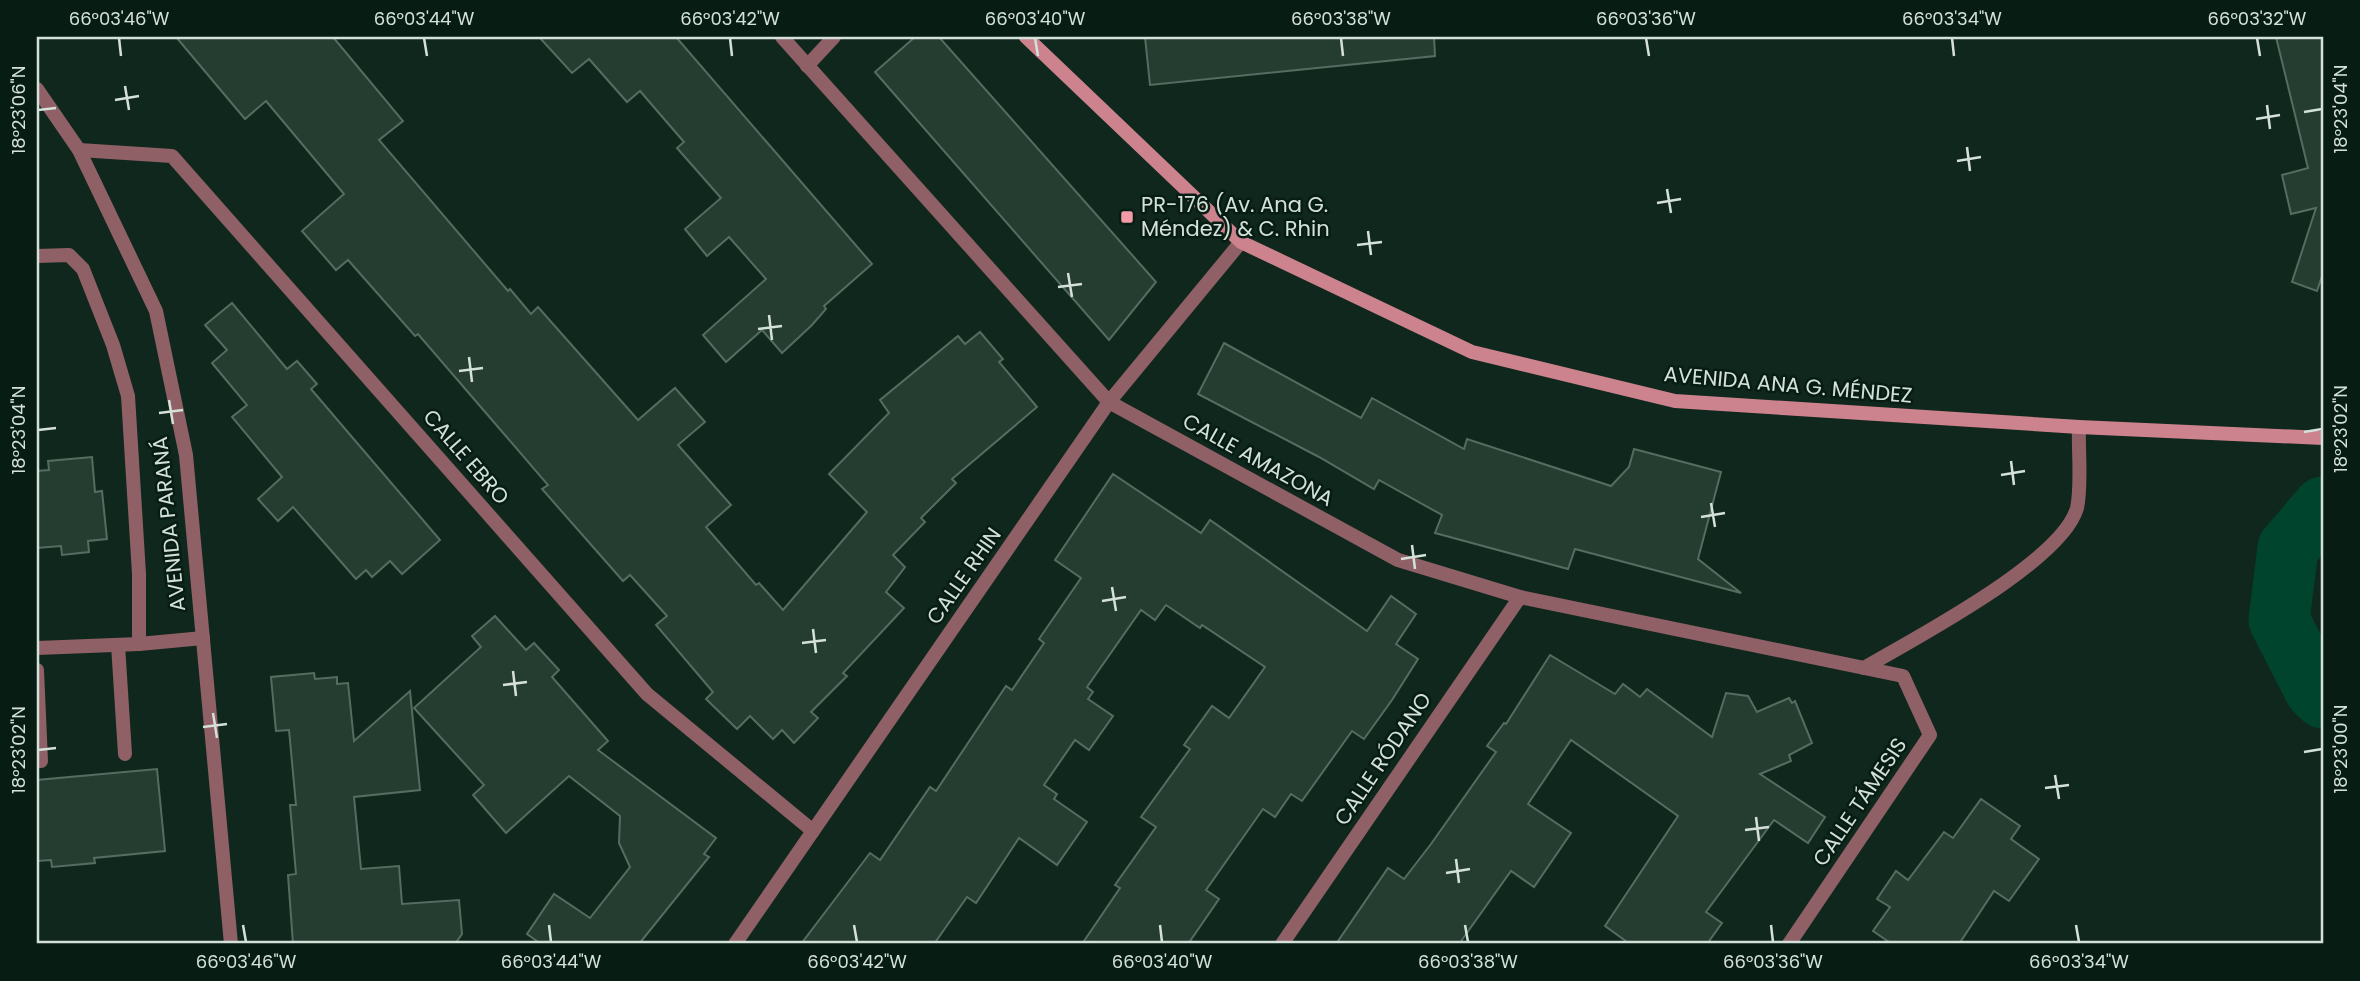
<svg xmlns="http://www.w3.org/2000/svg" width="2360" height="981" viewBox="0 0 2360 981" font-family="Poppins,sans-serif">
<rect width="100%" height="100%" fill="#10271d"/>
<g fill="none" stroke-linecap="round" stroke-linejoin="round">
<path stroke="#00442d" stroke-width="61" d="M2323,507L2288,548L2279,620L2315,690L2323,698"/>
</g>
<g fill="#253c31" stroke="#546d60" stroke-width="2">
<path d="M176,37H333L403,121L379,140L508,291L510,289L531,314L538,307L638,420L675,388L705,422L678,445L731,505L706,527L756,585L759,583L783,610L867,512L829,474L889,413L880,400L958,336L965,344L980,332L1003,359L999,362L1037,407L952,479L956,483L921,518L925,522L893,555L905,567L886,592L904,608L843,673L847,676L811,712L818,718L794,743L782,730L773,739L750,716L737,729L706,699L713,692L656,625L667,616L630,575L623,581L542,489L548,485L418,334L415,336L348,260L336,270L302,231L344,194L266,101L245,119Z"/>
<path d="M539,37H676L872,264L824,306L826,309L812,325L782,353L762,330L726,362L703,335L766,279L729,237L707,256L685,229L721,198L677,148L684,142L640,91L627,102L589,59L572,73Z"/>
<path d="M915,37H939L1156,282L1109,340L875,72Z"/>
<path d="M1145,37H1434L1435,56L1150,85Z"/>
<path d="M2276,37H2323V273L2317,291L2292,282L2316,208L2291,214L2282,175L2308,168Z"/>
<path d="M232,303L287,369L297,361L317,384L311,389L440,540L402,574L390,561L372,577L366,570L356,579L293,507L278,521L258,499L282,477L232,417L247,405L212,363L227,350L205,325Z"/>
<path d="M1224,343L1361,418L1372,398L1464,449L1467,439L1611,486L1629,467L1634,449L1721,472L1698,559L1741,593L1575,549L1568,569L1435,533L1442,515L1379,480L1374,489L1319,457L1198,394Z"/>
<path d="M92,457L95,492L102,491L107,539L88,541L89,552L62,555L61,546L37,548V471L49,470L48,461Z"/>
<path d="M1113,474L1201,533L1210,520L1367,631L1391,596L1416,614L1396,644L1418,659L1392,700L1364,739L1352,731L1302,801L1291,794L1275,817L1263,809L1206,890L1219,899L1188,944H1082L1120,888L1115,885L1156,827L1141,817L1190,749L1184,745L1212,706L1229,718L1265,667L1202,625L1200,628L1166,605L1155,620L1141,610L1087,687L1093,692L1088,699L1113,716L1089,750L1075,740L1044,785L1057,794L1054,799L1087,822L1057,865L1019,838L976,903L967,897L934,944H801L870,853L880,860L930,787L936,791L1006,686L1012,690L1044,643L1039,639L1081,578L1055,560Z"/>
<path d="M495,616L526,650L534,643L559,670L552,677L608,741L598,750L716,838L704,854L709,857L639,944H541L527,934L554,894L590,918L630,867L619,843L620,816L569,776L506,833L473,795L484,785L414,708L481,647L472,636Z"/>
<path d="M1550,655L1615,694L1623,684L1640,697L1647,689L1712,737L1726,693L1748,696L1757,712L1789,698L1792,703L1795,701L1812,743L1789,755L1791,761L1760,774L1825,817L1808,843L1774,820L1706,912L1722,923L1707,944H1630L1605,926L1678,816L1571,740L1528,804L1571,833L1534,887L1511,871L1459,944H1336L1388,868L1404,879L1431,844L1496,752L1487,746L1504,723L1506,724Z"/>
<path d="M314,673L315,679L337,677V684L348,683L354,741L410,691L420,790L354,797L361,869L399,866L402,904L459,900L462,934L455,944H293L288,875L296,874L290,805H296L289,730L276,731L271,677Z"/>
<path d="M157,769L165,851L94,858L95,863L52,867L51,860L37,861V780Z"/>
<path d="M1981,799L2020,826L2011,839L2039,859L2009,901L1994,891L1959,944H1892L1873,931L1890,907L1877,899L1896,871L1908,880L1944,832L1953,838Z"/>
</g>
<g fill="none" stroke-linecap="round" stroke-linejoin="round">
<g stroke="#8f6066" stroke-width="14">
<path d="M807,66L834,37"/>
<path d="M37,256L69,255L83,269L113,345L128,396L139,574V644L203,638"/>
<path d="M118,645L125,754"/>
<path d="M37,648L139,644"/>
<path d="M37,670L41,761"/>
</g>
<g stroke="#8f6066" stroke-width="14">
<path d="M782,37L1109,402L1398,560L1520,597L1903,676L1930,735L1789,944"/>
<path d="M37,89L79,150L156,311L186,455L231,944"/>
<path d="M79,150L172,156L647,694L813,831"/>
<path d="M1864,668C1913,639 2062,562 2077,508C2082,486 2078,450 2079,427"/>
<path d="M735,944L1109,402L1241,242"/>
<path d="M1282,944L1520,597"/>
</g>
<path stroke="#cd838d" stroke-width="14" d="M1026,37L1241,242L1472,352L1675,401L2079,427L2323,438"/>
</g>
<path fill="none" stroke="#d4e1da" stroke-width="2.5" d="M119,38L121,56M424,38L427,56M730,38L732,56M1035,38L1038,56M1341,38L1343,56M1646,38L1649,56M1952,38L1954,56M2257,38L2260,56M125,86L129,110M115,100L139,96M2267,105L2270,129M38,110L56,108M2304,112L2322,109M2256,119L2280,115M1967,147L1970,171M1957,161L1981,157M1667,189L1671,213M1657,203L1681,199M1368,231L1371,255M1357,245L1382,242M1068,273L1072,297M1058,287L1082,284M769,315L772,340M758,329L782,326M469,357L472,382M459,371L483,368M169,400L173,424M159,413L183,410M38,430L56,428M2304,432L2322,429M2011,461L2014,485M2001,475L2025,471M1711,503L1715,527M1701,517L1725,513M1412,545L1415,569M1401,559L1426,555M1112,587L1116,611M1102,601L1126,597M813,629L816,653M802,643L826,640M513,671L516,696M503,685L527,682M213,713L217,738M203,727L227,724M38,750L56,748M2304,752L2322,749M2055,775L2059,799M2045,788L2069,785M1756,817L1759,841M1745,830L1769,827M1456,859L1459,883M1446,873L1470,869M243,925L246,942M549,925L551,942M854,925L857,942M1160,925L1162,942M1465,925L1468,942M1771,925L1773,942M2076,925L2079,942"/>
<rect fill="#f39aa7" stroke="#071d14" stroke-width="2.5" x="1120" y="210" width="14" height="14" rx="3.5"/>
<g text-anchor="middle" stroke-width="5" stroke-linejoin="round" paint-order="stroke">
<g font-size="21" fill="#d4e1da" stroke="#071d14" text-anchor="start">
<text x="1141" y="212">PR-176 (Av. Ana G.<tspan x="1141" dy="24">Méndez) &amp; C. Rhin</tspan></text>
</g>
<g font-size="21" fill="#d4e1da" stroke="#071d14">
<text transform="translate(1788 385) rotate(5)" y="7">AVENIDA ANA G. MÉNDEZ</text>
<text transform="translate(466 457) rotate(49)" y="7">CALLE EBRO</text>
<text transform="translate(1258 460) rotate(29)" y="7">CALLE AMAZONA</text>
<text transform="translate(169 524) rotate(-96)" y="7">AVENIDA PARANÁ</text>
<text transform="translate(964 576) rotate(-55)" y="7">CALLE RHIN</text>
<text transform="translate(1383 759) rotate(-56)" y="7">CALLE RÓDANO</text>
<text transform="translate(1860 802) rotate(-56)" y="7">CALLE TÁMESIS</text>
</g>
</g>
<rect width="2360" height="981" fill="none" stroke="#071d14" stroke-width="77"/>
<rect x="38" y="38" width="2284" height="904" fill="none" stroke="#d4e1da" stroke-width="2.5"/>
<g font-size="18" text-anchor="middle" fill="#d4e1da">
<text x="119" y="25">66°03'46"W</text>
<text x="424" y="25">66°03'44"W</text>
<text x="730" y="25">66°03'42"W</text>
<text x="1035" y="25">66°03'40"W</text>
<text x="1341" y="25">66°03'38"W</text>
<text x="1646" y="25">66°03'36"W</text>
<text x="1952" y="25">66°03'34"W</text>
<text x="2257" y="25">66°03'32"W</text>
<text transform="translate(2341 109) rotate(-90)" y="6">18°23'04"N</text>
<text transform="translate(19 110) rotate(-90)" y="6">18°23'06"N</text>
<text transform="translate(2341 429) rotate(-90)" y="6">18°23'02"N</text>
<text transform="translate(19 430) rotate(-90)" y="6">18°23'04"N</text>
<text transform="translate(2341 749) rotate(-90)" y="6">18°23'00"N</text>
<text transform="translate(19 750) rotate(-90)" y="6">18°23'02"N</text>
<text x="246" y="968">66°03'46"W</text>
<text x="551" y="968">66°03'44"W</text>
<text x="857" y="968">66°03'42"W</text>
<text x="1162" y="968">66°03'40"W</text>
<text x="1468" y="968">66°03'38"W</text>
<text x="1773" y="968">66°03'36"W</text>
<text x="2079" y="968">66°03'34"W</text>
</g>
</svg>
